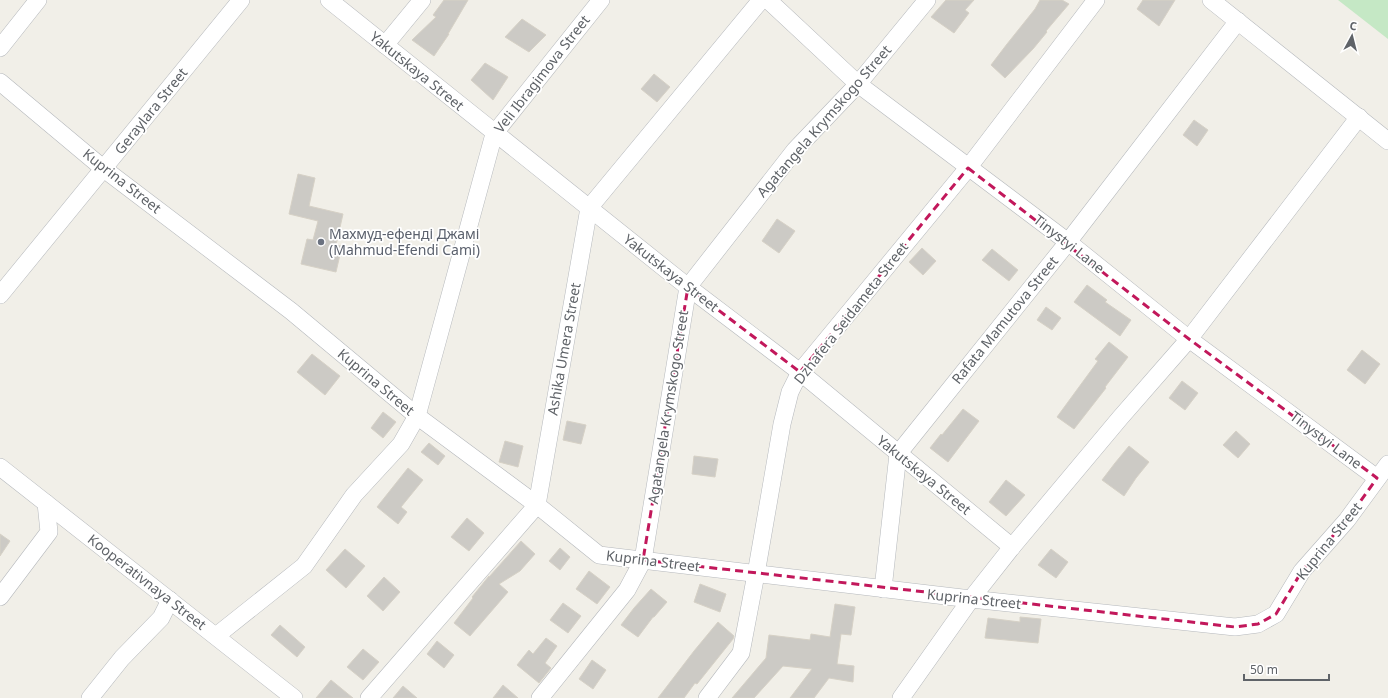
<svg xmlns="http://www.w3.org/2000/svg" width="1388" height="698" viewBox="0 0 1388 698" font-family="'Noto Sans',sans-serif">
<rect width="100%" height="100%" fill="#f1efe8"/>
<path fill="#c5e8c5" d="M1338,0H1388V39Z"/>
<g fill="#cccac5" stroke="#d6d1c6">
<path d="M444,0H468L448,34H449L434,56L412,40L436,17L433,15Z"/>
<path d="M946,0H974L965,10L969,13L954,33L931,17Z"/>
<path d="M1040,0H1062L1069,4L1046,31L1047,32L1033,49L1005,78L991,65L1007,44L1035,9Z"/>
<path d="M1143,0H1175L1159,26L1137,9Z"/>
<path d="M522,19L546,35L529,52L505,37Z"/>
<path d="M485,63L508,77L493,100L471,80Z"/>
<path d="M654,74L670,87L657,102L641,89Z"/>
<path d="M1194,120L1208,130L1197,146L1183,135Z"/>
<path d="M298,174L315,178L309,206L343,214L336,245L342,246L336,272L301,264L307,239L313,240L318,221L289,214Z"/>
<path d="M777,219L795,231L779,253L762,241Z"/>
<path d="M922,248L936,261L923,275L909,262Z"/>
<path d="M992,249L1018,270L1009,281L982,260Z"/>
<path d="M1087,285L1107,300L1105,302L1131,320L1120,336L1074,302Z"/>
<path d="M1046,307L1061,318L1052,330L1037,320Z"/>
<path d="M1109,342L1128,357L1105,387L1106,388L1074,429L1057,417L1098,361L1095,359Z"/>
<path d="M1362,350L1380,364L1365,384L1347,370Z"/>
<path d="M312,354L340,376L325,395L297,372Z"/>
<path d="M1182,381L1198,393L1185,410L1169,398Z"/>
<path d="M963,409L979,421L948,462L930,448L941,434L942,435Z"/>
<path d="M383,412L396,422L383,438L371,428Z"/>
<path d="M567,421L586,425L581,444L563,440Z"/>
<path d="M1236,431L1250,444L1238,458L1223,445Z"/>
<path d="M505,441L523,446L518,467L499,462Z"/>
<path d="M429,443L445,456L438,465L421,452Z"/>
<path d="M1129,446L1149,462L1136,478L1124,496L1102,480L1115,463Z"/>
<path d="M694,456L718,459L715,477L692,474Z"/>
<path d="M408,468L423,480L401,507L407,512L398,524L377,507Z"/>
<path d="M1006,480L1025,495L1006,516L989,502Z"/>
<path d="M467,518L484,533L469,551L451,537Z"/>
<path d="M0,534L10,541L0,556Z"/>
<path d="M521,541L535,554L520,571L499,584L508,592L470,636L454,623L473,598L472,597L489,576V577Z"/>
<path d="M560,548L570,557L560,570L549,561Z"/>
<path d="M345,549L365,566L346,588L326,570Z"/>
<path d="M1051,549L1068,562L1056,578L1038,565Z"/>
<path d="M589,571L610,587L597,604L576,589Z"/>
<path d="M384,577L400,592L383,611L367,596Z"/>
<path d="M700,584L726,594L720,612L694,602Z"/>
<path d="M651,589L667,602L654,617H653L638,637L621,625L634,608Z"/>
<path d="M563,603L581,616L568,633L550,620Z"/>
<path d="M835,604L855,607L851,635L841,634L837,664L854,666L853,682L829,678L814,698H790L812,669L783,666L754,698H732L766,658L769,635L810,640L811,634L830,637Z"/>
<path d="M1020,617L1041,619L1038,643L985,638L988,618L1020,622Z"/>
<path d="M718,622L734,636L733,639L697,684L695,683L684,698H658L694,651Z"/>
<path d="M280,625L305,647L297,657L271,635Z"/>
<path d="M546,638L557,646L545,663L551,668L539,683L517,665L529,650L533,654Z"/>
<path d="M437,641L454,655L444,668L427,654Z"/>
<path d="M363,649L379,662L363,680L347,667Z"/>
<path d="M592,660L606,670L593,689L579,679Z"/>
<path d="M331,680L353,698H316Z"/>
<path d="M503,685L518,698H493Z"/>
<path d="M403,686L417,698H393Z"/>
</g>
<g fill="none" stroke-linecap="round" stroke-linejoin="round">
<g stroke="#b5b8bc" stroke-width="18">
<g id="minor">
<path d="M329,0L688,287L800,372L1012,547"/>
<path d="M768,0L858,84L1068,242L1189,339L1377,478"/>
<path d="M1211,0L1388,141"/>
<path d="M385,45L422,0"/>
<path d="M0,48L38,0"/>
<path d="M0,82L104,169L291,311L417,416L537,505L599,555L971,599L1235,627L1258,624L1276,614L1302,571L1347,520L1388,464"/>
<path d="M0,295L241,0"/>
<path d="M0,467L294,698"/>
<path d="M883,589L898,454L1068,242L1238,21"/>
<path d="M0,597L49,532L46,503"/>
<path d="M216,636L304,566L354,495L401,444L417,416L494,134L601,0"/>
<path d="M90,698L122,658L161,618L170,600"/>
<path d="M369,698L537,505L589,208L761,0"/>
<path d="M540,698L627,590L643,560L688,287L795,150L858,84L927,0"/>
<path d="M707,698L741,653L756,574L782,424L790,392L800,372L968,168L1096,0"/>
<path d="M901,698L971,599L1012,547L1120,418L1189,339L1359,117"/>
</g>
</g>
<use href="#minor" stroke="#fff" stroke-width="17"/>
</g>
<path fill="none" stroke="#c2185b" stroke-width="3" stroke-dasharray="8 5" stroke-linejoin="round" d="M968,168L1189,339L1377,478L1347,520L1302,571L1276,614L1258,624L1235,627L643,560L688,287L800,372Z"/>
<circle fill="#6b7280" stroke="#fff" stroke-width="1.5" cx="321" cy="242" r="4"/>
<g text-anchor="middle" stroke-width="3.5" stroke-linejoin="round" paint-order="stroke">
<g font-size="14" fill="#5f6368" stroke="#fff">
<text transform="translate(417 71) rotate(39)" y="5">Yakutskaya Street</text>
<text transform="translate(542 74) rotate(-52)" y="5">Veli Ibragimova Street</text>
<text transform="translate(151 111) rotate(-51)" y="5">Geraylara Street</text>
<text transform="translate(824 121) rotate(-49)" y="5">Agatangela Krymskogo Street</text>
<text transform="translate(122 181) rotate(38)" y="5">Kuprina Street</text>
<text transform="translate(1069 244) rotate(38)" y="5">Tinystyi Lane</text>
<text transform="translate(671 273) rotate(38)" y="5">Yakutskaya Street</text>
<text transform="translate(851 313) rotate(-52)" y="5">Dzhafera Seidameta Street</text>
<text transform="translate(1005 320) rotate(-51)" y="5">Rafata Mamutova Street</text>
<text transform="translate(564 349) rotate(-80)" y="5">Ashika Umera Street</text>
<text transform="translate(376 382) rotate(40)" y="5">Kuprina Street</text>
<text transform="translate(668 407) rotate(-81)" y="5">Agatangela Krymskogo Street</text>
<text transform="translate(1326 440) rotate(37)" y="5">Tinystyi Lane</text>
<text transform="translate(924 475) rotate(39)" y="5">Yakutskaya Street</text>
<text transform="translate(1329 541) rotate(-51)" y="5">Kuprina Street</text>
<text transform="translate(653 561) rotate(7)" y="5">Kuprina Street</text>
<text transform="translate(147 582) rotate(38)" y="5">Kooperativnaya Street</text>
<text transform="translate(974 599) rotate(6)" y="5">Kuprina Street</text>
</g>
<g font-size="14" fill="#5b616d" stroke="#fff" text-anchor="start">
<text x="329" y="239">Махмуд-ефенді Джамі<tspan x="329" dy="16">(Mahmud-Efendi Cami)</tspan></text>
</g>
</g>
<g transform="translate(1352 36) rotate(7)" stroke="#ffffff" stroke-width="3" paint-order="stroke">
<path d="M0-3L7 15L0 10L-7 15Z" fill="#5f6368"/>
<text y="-6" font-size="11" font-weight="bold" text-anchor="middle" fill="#5f6368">С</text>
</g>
<path d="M1244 674v6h85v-6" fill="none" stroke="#5f6368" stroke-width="2"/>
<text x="1250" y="674" font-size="12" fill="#5f6368" stroke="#ffffff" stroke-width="3" paint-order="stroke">50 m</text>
</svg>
